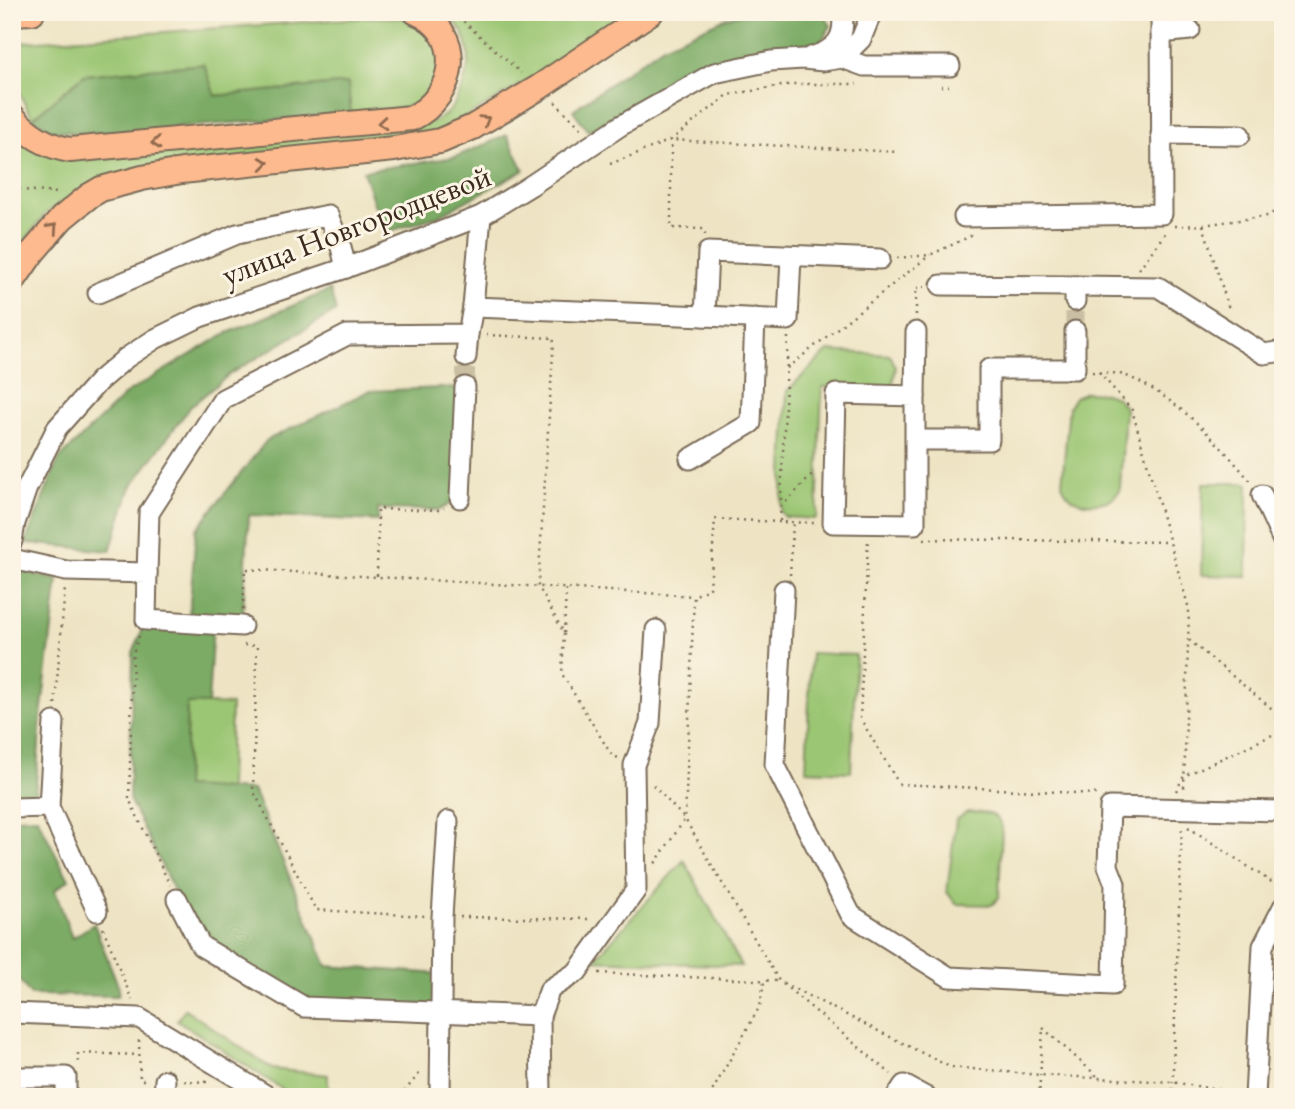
<svg xmlns="http://www.w3.org/2000/svg" width="1295" height="1109" viewBox="0 0 1295 1109" font-family="'EB Garamond',serif">
<rect width="100%" height="100%" fill="#fcf5e5"/>
<filter id="ink" filterUnits="userSpaceOnUse"><feTurbulence type="fractalNoise" baseFrequency=".0143" numOctaves="2"/><feDisplacementMap in="SourceGraphic" scale="14" xChannelSelector="R" yChannelSelector="G"/><feConvolveMatrix kernelMatrix="1 2 1 2 8 2 1 2 1" color-interpolation-filters="sRGB"/></filter>
<filter id="wash" filterUnits="userSpaceOnUse"><feTurbulence type="fractalNoise" baseFrequency=".00686" numOctaves="4" result="noise"/><feDisplacementMap in="SourceGraphic" scale="28" xChannelSelector="R" yChannelSelector="G"/><feGaussianBlur stdDeviation="1.57" result="paint"/><feColorMatrix in="noise" values="0 0 0 0 0 0 0 0 0 0 0 0 0 0 0 0 0 1.4 0 .05"/><feComposite in="paint" operator="in"/></filter>
<g filter="url(#wash)">
<rect width="100%" height="100%" fill="#eee4c4"/>
<g fill="#9bc673" stroke="#6b7848" stroke-width="2">
<path d="M505,12H627L545,70L447,128L426,136L89,185L46,213L12,257V130L41,153L414,127C423,124 438,121 445,115C459,103 472,67 468,49C466,36 458,26 450,15Z"/>
<path d="M374,17C387,18 405,16 417,23C444,40 445,76 424,98C411,111 370,112 351,114L347,83L214,96L204,64L84,75L33,118C16,91 12,75 12,43Z"/>
<path d="M828,351L890,355L896,367L893,384L886,388L822,387L817,516L815,519L785,517L781,512L787,391Z"/>
<path d="M1085,392C1102,393 1118,391 1125,409L1120,488C1115,505 1085,507 1073,499C1067,495 1064,490 1062,484L1069,407L1075,397Z"/>
<path d="M1203,483H1248L1247,576L1201,575Z"/>
<path d="M811,653L856,655L851,772L806,770Z"/>
<path d="M187,703L231,705L229,789L185,788Z"/>
<path d="M967,812C982,813 997,810 1002,827L999,897L992,905L956,904L947,892L956,820Z"/>
<path d="M684,860L741,966L594,960Z"/>
<path d="M185,1009L272,1069L328,1075V1097H294L177,1020Z"/>
</g>
<g fill="#7cab65" stroke="#5c6a42" stroke-width="2">
<path d="M750,12H823L831,26L819,44L714,61L588,131L573,110L663,46L726,18Z"/>
<path d="M204,64L215,96L348,83L351,114L86,134L50,130L33,118L84,75Z"/>
<path d="M507,135L524,170L438,216L384,233L363,171L455,157Z"/>
<path d="M330,290L336,311L230,374L191,406L131,487L110,551L25,543L59,459L127,393L225,334Z"/>
<path d="M465,387L460,498L440,510L378,509V521L249,515L242,626L189,615L196,530L267,440L369,391Z"/>
<path d="M20,571L58,580L41,716L35,799H13Z"/>
<path d="M146,620L213,624L208,704H187L185,787L253,790L327,966L442,974L441,1013L304,1007L201,946L129,799L133,653Z"/>
<path d="M37,817L69,880L55,890L72,938L94,924L119,988L118,996L31,995L12,971L13,818Z"/>
</g>
</g>
<g filter="url(#ink)">
<g fill="none" stroke-linecap="round" stroke-linejoin="round">
<g stroke="#cabfa3" stroke-width="19" stroke-dasharray="19 10" stroke-linecap="butt">
<path d="M1075,331V301"/>
<path d="M465,387L466,357"/>
</g>
<g stroke="#7a6b58" stroke-width="23">
<g id="minor">
<path d="M1161,33L1190,30"/>
<path d="M811,57C836,50 846,38 842,12"/>
<path d="M842,58L864,66H950"/>
<path d="M1161,134L1240,135"/>
<path d="M481,216L473,307L705,316L708,252L880,259"/>
<path d="M964,217L1162,214L1161,12"/>
<path d="M941,285L1075,286"/>
<path d="M98,293L237,234L328,215L341,247L346,268"/>
<path d="M1075,301V286L1158,287L1264,354L1283,351"/>
<path d="M705,316L788,320L791,256"/>
<path d="M466,357L468,334"/>
<path d="M915,396L916,332"/>
<path d="M915,440V396L836,394L833,523L915,524V440H989V369H1075V331"/>
<path d="M690,459L751,423L755,318"/>
<path d="M1262,495L1283,541"/>
<path d="M460,498L465,387"/>
<path d="M12,541L15,523L27,488L57,428L99,381L126,358L155,339L200,317L346,268L481,216L530,186L620,126L714,73L771,61L803,59L823,61L842,58L861,39L872,12"/>
<path d="M12,559L66,571L147,573L146,620L242,626"/>
<path d="M147,573L149,513L223,399L347,335L468,334L473,307"/>
<path d="M784,590L775,765L851,915L949,977L1113,985L1115,884L1108,866L1110,807L1283,811"/>
<path d="M49,807L97,911"/>
<path d="M12,808L49,807L54,722"/>
<path d="M177,899L201,946L304,1007L540,1016L541,1097"/>
<path d="M12,1013L139,1018L269,1097"/>
<path d="M540,1016L550,989L577,972L636,890L634,765L650,723L656,630"/>
<path d="M14,1077H66V1097"/>
<path d="M164,1097L165,1080"/>
<path d="M440,1097L442,917L448,821"/>
<path d="M896,1097L904,1085L926,1097"/>
<path d="M1255,1097L1263,946L1283,907"/>
</g>
</g>
<g stroke="#7a6b58" stroke-width="28">
<g id="major">
<path d="M12,13L32,12"/>
<path d="M12,116C28,135 46,146 70,150L412,118C456,97 467,33 416,12"/>
<path d="M12,282L32,253L62,218L89,196L101,189L142,178L182,171L394,149L440,141L473,127L538,88L651,12"/>
</g>
</g>
<g stroke="#7a6b58" stroke-width="2.5" stroke-dasharray="2 5" stroke-linecap="butt">
<path d="M453,12L521,73"/>
<path d="M941,86H949"/>
<path d="M555,102L583,130"/>
<path d="M610,164L671,140L899,152"/>
<path d="M12,189L58,193"/>
<path d="M1203,225L1229,309"/>
<path d="M1175,226L1203,225L1268,216L1283,206"/>
<path d="M705,235L704,229L671,228V140L728,95L793,84H857"/>
<path d="M897,258L930,255L973,235"/>
<path d="M1139,269L1166,232"/>
<path d="M916,315V288L925,287"/>
<path d="M486,335L554,338L538,586L564,633L562,674L611,754L618,758"/>
<path d="M788,337L780,522L816,523"/>
<path d="M787,368L930,255"/>
<path d="M1092,372C1104,373 1119,372 1129,377C1178,398 1218,442 1251,482"/>
<path d="M1099,372L1132,410L1189,609L1184,789"/>
<path d="M781,507L815,472"/>
<path d="M780,522L715,519L710,588L694,596L685,819L779,981L950,1067L1040,1075L1172,1082L1238,1093"/>
<path d="M924,539L1169,542"/>
<path d="M868,542L860,718L899,784L1097,794"/>
<path d="M790,575L793,523"/>
<path d="M377,576L378,509L440,510L444,508"/>
<path d="M243,609L245,569L694,596"/>
<path d="M564,633L566,588"/>
<path d="M139,636L133,653L129,799L170,885"/>
<path d="M1189,640L1283,718"/>
<path d="M244,645L257,646L253,790L316,910L425,916"/>
<path d="M55,704L65,588"/>
<path d="M653,785L685,819L654,865"/>
<path d="M1176,791L1184,776L1283,730"/>
<path d="M1188,827L1276,885H1283"/>
<path d="M460,917L593,919"/>
<path d="M103,928L132,1000"/>
<path d="M599,973L778,981"/>
<path d="M783,984L891,1074"/>
<path d="M1043,1028L1098,1077"/>
<path d="M139,1040L140,1080H146"/>
<path d="M78,1062V1053L139,1055"/>
<path d="M184,1081L209,1082"/>
<path d="M400,1097L422,1070"/>
<path d="M709,1097L760,1006L764,982"/>
<path d="M1039,1097L1043,1028"/>
<path d="M1172,1097L1182,827"/>
</g>
<use href="#minor" stroke="#fff" stroke-width="19"/>
<use href="#major" stroke="#fcba8e" stroke-width="24"/>
</g>
<defs><path id="oneway-chevron" d="M-2-3.5L2.5 0L-2 3.5" fill="none" stroke-width="1.6" stroke-linecap="round" stroke-linejoin="round" transform="scale(1.75)"/></defs>
<g stroke="#926b50">
<use href="#oneway-chevron" transform="translate(485 120) rotate(-31)"/>
<use href="#oneway-chevron" transform="translate(382 123) rotate(175)"/>
<use href="#oneway-chevron" transform="translate(156 143) rotate(175)"/>
<use href="#oneway-chevron" transform="translate(264 163) rotate(-6)"/>
<use href="#oneway-chevron" transform="translate(53 228) rotate(-48)"/>
</g>
</g>
<g text-anchor="middle" stroke-width="6" stroke-linejoin="round" paint-order="stroke">
<g font-size="32" fill="#3b2a1e" stroke="#fcf5e5">
<text transform="translate(356 225) rotate(-21)" y="11">улица Новгородцевой</text>
</g>
</g>
<rect width="1295" height="1109" fill="none" stroke="#fcf5e5" stroke-width="42"/>
</svg>
